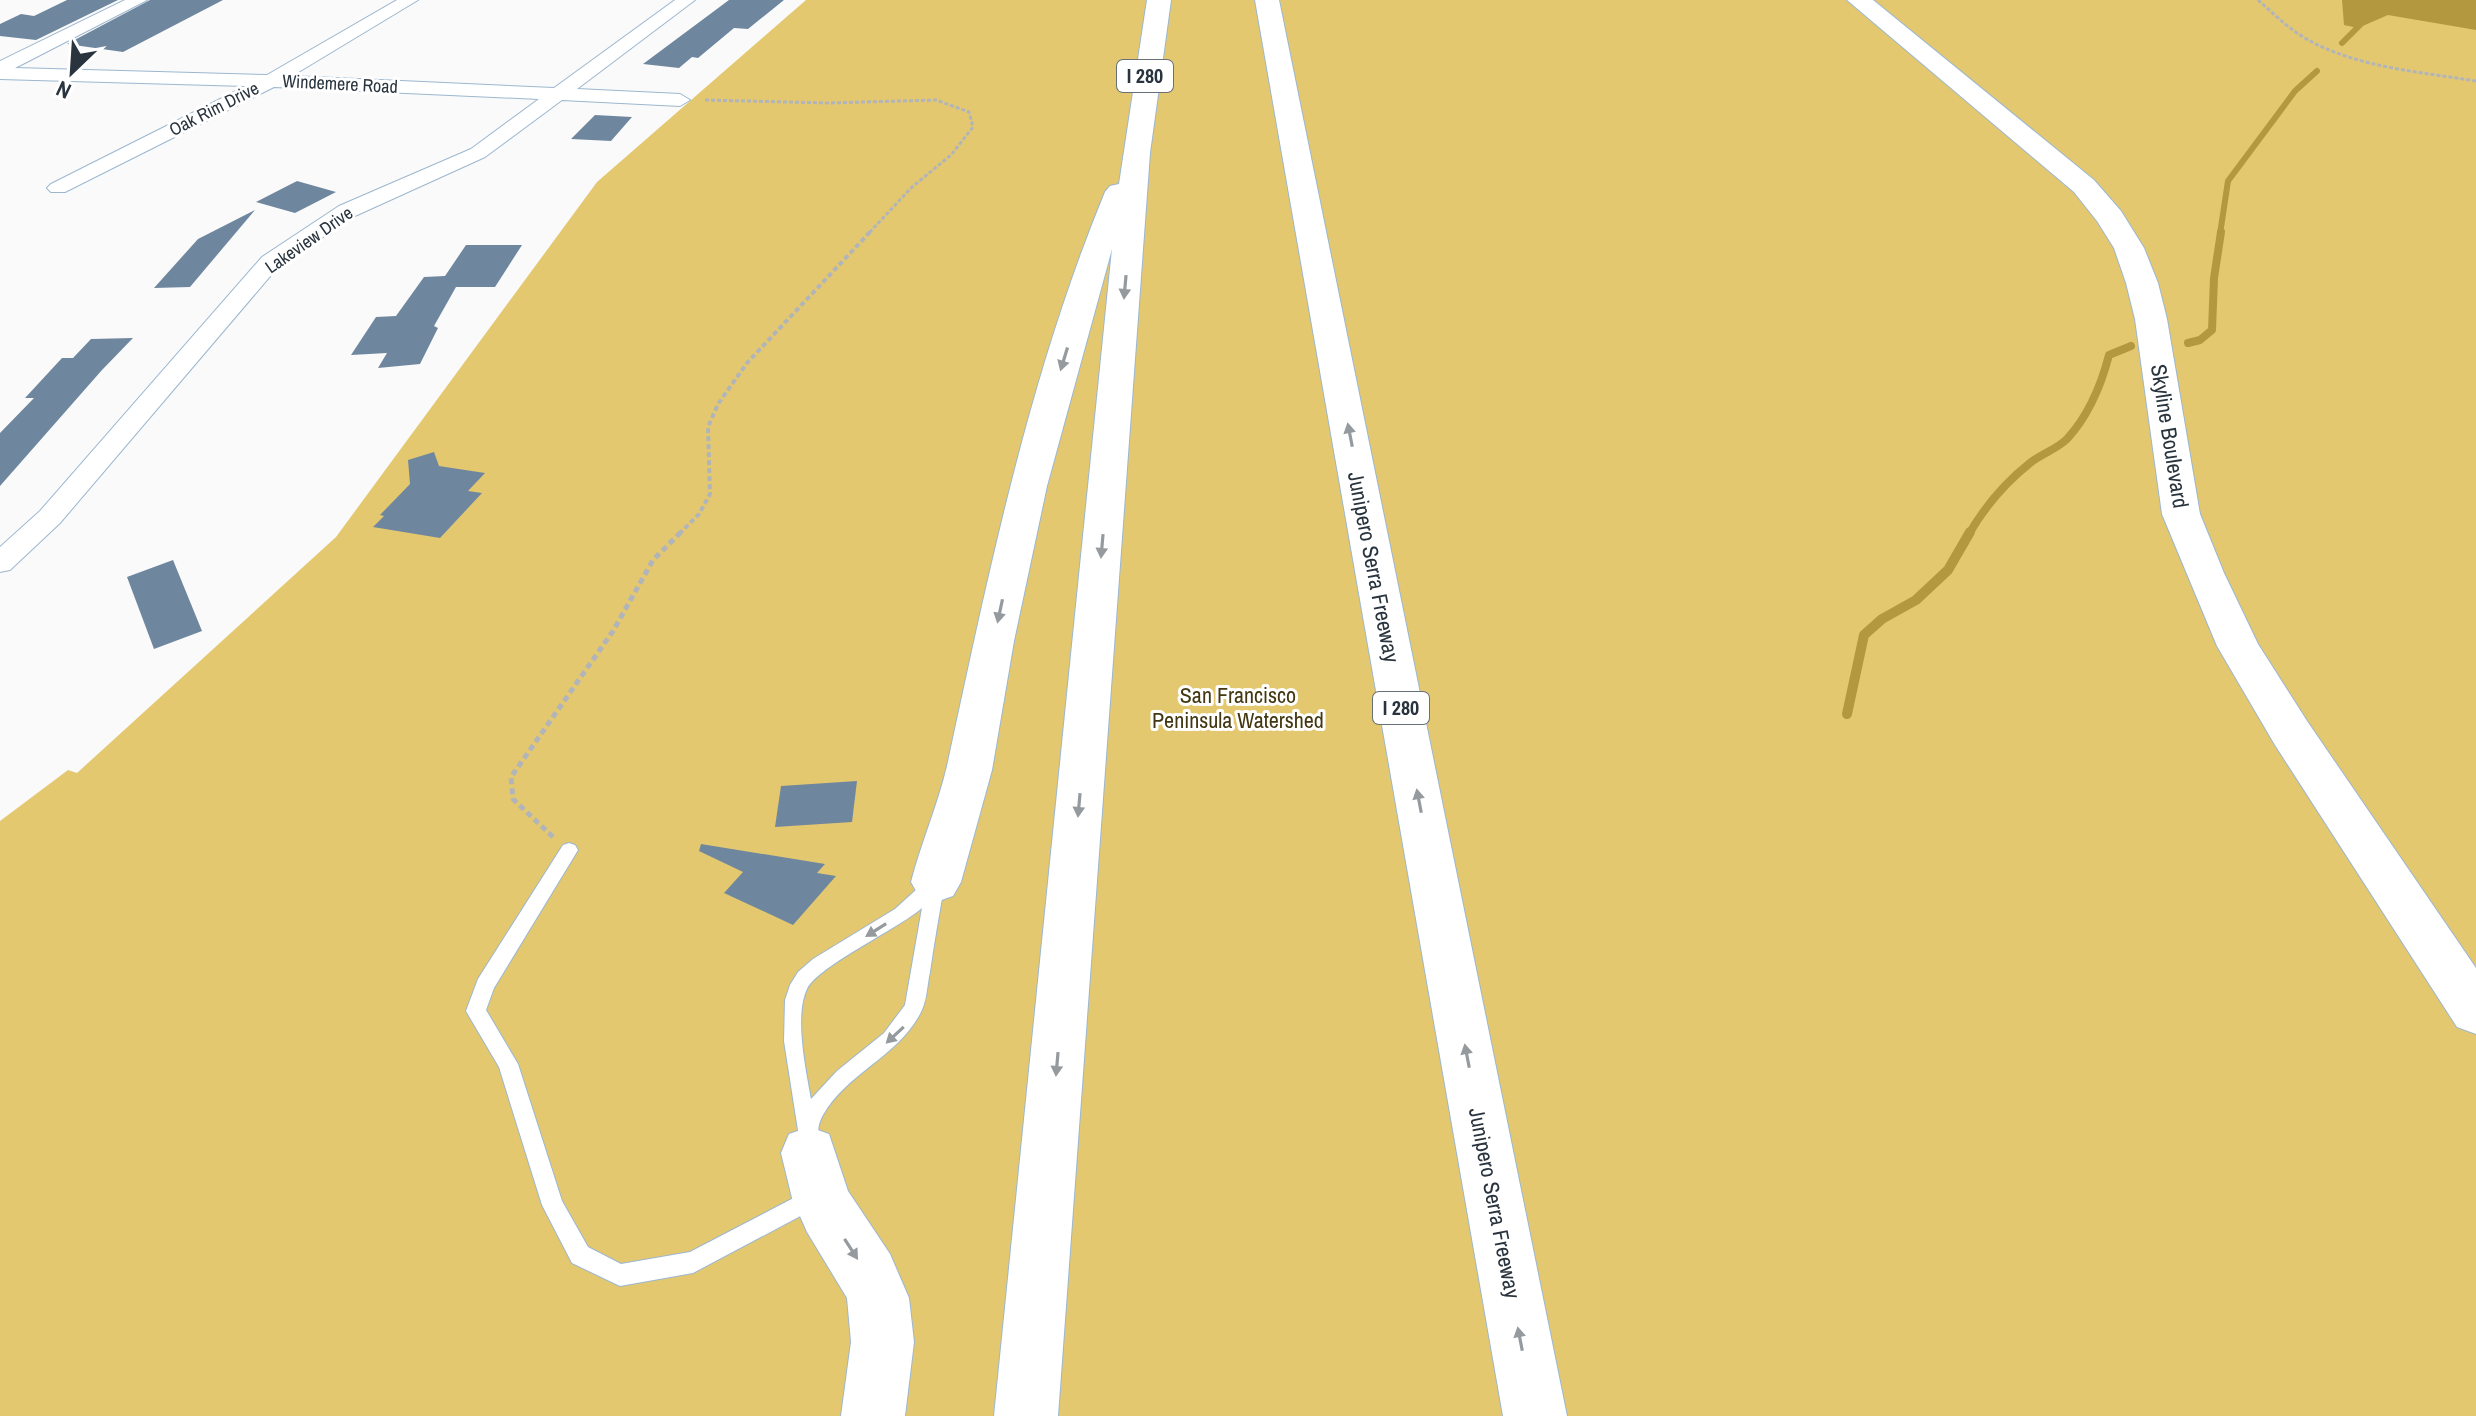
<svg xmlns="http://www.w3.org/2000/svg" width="2476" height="1416" viewBox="0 0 2476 1416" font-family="'Archivo Narrow',sans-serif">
<rect width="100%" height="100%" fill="#fafafa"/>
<path fill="#e4c870" d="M806,0H2476V1416H0V821L68,770L77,773L336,537L597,182Z"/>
<path fill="#b4983f" d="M2342,0H2476V30L2388,15L2358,28L2344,25Z"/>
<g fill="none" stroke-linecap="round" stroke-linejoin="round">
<g stroke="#b4983f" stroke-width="6">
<path d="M2342,43L2366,19"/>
<path d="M2220,234L2228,181L2295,91L2317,71"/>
</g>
<g stroke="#b4983f" stroke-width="8">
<path d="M2188,343L2200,340L2212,330L2214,278L2221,232"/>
<path d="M1969,534C1984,508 2006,482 2030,463C2041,454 2057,449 2067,439C2089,415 2101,386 2109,355L2131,346"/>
</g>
<path stroke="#b4983f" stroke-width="10" d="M1847,714L1864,635L1882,619L1916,600L1948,570L1970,532"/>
</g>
<g fill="#6e879f">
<path d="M67,0H118L36,40L0,36V24L21,14L34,16Z"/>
<path d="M150,0H223L123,52L67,44Z"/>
<path d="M729,0H784L748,29L734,28L698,58L692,57L679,68L643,64Z"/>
<path d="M595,115L632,117L611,141L571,139Z"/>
<path d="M297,181L336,192L295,213L256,202Z"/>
<path d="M255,210L190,287L154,288L198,239Z"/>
<path d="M466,245H522L495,287H456L434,326L438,328L420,364L378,368L387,353L351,355L376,317L396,316L424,277L445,276Z"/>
<path d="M133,338L102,370L0,486V433L34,398H25L62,358H73L91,339Z"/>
<path d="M434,452L439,466L485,473L468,491L482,493L440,538L373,527L384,516L380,515L410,484L408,460Z"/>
<path d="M173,560L202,631L154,649L127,577Z"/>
<path d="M857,781L852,822L775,827L781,786Z"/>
<path d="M701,844L825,864L817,873L836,876L793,925L724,893L743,872L699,851Z"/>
</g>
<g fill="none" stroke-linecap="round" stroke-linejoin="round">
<g stroke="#9cb7cf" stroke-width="2">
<g id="lane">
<path d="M569,843L575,845L578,850L494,988L486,1010L518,1064L562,1201L588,1247L621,1264L690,1252L809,1190L816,1187L823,1190L827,1197L823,1204L693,1273L620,1286L572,1263L542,1205L499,1067L466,1011L478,979L563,845Z"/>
<path d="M935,876L941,878L944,887C939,915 934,944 930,972C927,986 927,1002 920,1014C897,1057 847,1073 823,1115C813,1133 823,1141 816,1156L809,1159L802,1156L784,1041L785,1000L790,985L798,972L813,959L895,909L929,878ZM922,908L905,1005L884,1033L837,1071L811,1099C806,1070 794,1017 807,989C818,966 898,929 922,908Z"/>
</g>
</g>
<g stroke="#9cb7cf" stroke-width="2">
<path id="street" d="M125,0H147L15,68L267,75L397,0H418L292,76L554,88L675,0H695L577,89L680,94L690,100L680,106L562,100L485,157L355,216L278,267L60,523L10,570L0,572V547L40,511L262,257L339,206L471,149L539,99L274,87L65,192H51L47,188L51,184L246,86L0,79V61Z"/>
</g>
<g stroke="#9cb7cf" stroke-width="2">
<path id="secondary" d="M1847,0H1873L2094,180L2121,211L2144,248L2158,283L2167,319L2200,514L2224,573L2258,644L2307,721L2476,968V1034L2457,1027L2275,745L2217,646L2162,514L2135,319L2126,283L2114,248L2097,221L2074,192Z"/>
</g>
<g stroke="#9cb7cf" stroke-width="2">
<g id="highway">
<path d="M1147,0H1171L1150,153L1058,1416H994L1112,249L1047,486L1014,641L992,770L961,882L953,896L936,902L919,896L911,882C921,843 938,805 947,766C989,572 1029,376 1105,192L1110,186L1119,184Z"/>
<path d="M1255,0H1279L1567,1416H1503Z"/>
<path d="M809,1127L829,1134L848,1191L890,1254L909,1298L914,1342L905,1416H841L851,1342L847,1298L807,1232L792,1198L781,1153L789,1134Z"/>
</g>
</g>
<g stroke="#b1b5b9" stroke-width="3" stroke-dasharray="4 2" stroke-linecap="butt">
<path d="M2258,0C2275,15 2292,32 2312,42C2362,68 2421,72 2476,81"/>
<path d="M705,100L829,103L936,100L969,112L973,127L951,155L912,187L868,234"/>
</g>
<path stroke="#b1b5b9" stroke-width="4" stroke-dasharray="5 3" stroke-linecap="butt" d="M679,534L699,514L710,494L708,427L718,404L747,363L870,232"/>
<path stroke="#b1b5b9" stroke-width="5" stroke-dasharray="6 4" stroke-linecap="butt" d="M553,837L513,799L511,777L613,631L653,560L681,532"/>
<use href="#lane" fill="#fff" fill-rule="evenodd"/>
<use href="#street" fill="#fff" fill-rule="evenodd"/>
<use href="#secondary" fill="#fff" fill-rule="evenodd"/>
<use href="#highway" fill="#fff" fill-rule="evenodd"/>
</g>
<defs><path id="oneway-solid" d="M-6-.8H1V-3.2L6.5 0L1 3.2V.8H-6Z" transform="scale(2)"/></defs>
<g fill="#949a9e">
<use href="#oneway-solid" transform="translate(1125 287) rotate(95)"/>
<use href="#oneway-solid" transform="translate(1064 359) rotate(107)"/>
<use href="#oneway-solid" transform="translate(1350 435) rotate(-101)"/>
<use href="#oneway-solid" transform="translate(1102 546) rotate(95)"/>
<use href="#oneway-solid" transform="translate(1000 611) rotate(102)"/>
<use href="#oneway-solid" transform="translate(1419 801) rotate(-101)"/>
<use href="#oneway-solid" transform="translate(1079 805) rotate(95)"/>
<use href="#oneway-solid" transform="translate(876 930) rotate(148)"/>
<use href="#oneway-solid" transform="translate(895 1035) rotate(137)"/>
<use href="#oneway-solid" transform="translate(1467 1056) rotate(-101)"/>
<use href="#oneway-solid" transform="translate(1057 1064) rotate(95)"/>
<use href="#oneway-solid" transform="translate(851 1249) rotate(57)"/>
<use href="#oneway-solid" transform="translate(1520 1339) rotate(-101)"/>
</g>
<g text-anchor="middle" stroke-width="6" stroke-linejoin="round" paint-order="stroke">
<g font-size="18" fill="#29343e" stroke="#fff">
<text transform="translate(340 84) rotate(3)" y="6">Windemere Road</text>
<text transform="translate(214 109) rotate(-27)" y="6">Oak Rim Drive</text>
<text transform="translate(309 240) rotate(-35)" y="6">Lakeview Drive</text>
</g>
<g fill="#fff" stroke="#697178" stroke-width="2">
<rect x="1117" y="60" width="56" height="32" rx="6"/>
<rect x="1373" y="692" width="56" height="32" rx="6"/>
</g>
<g font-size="20" font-weight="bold" fill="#29343e">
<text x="1145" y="83">I 280</text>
<text x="1401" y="715">I 280</text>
</g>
<g font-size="22" fill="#29343e" stroke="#fff">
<text transform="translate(2170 436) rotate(81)" y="8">Skyline Boulevard</text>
<text transform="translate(1374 567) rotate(79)" y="8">Junipero Serra Freeway</text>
<text transform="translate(1495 1203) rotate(79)" y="8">Junipero Serra Freeway</text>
</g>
<g font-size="22" fill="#423710" stroke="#fff">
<text x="1238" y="703">San Francisco<tspan x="1238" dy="25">Peninsula Watershed</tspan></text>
</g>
</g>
<g transform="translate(72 72) rotate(205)" stroke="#ffffff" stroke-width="6" paint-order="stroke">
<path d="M0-6L14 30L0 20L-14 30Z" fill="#29343e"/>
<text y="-12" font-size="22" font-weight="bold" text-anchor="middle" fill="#29343e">N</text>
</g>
</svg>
